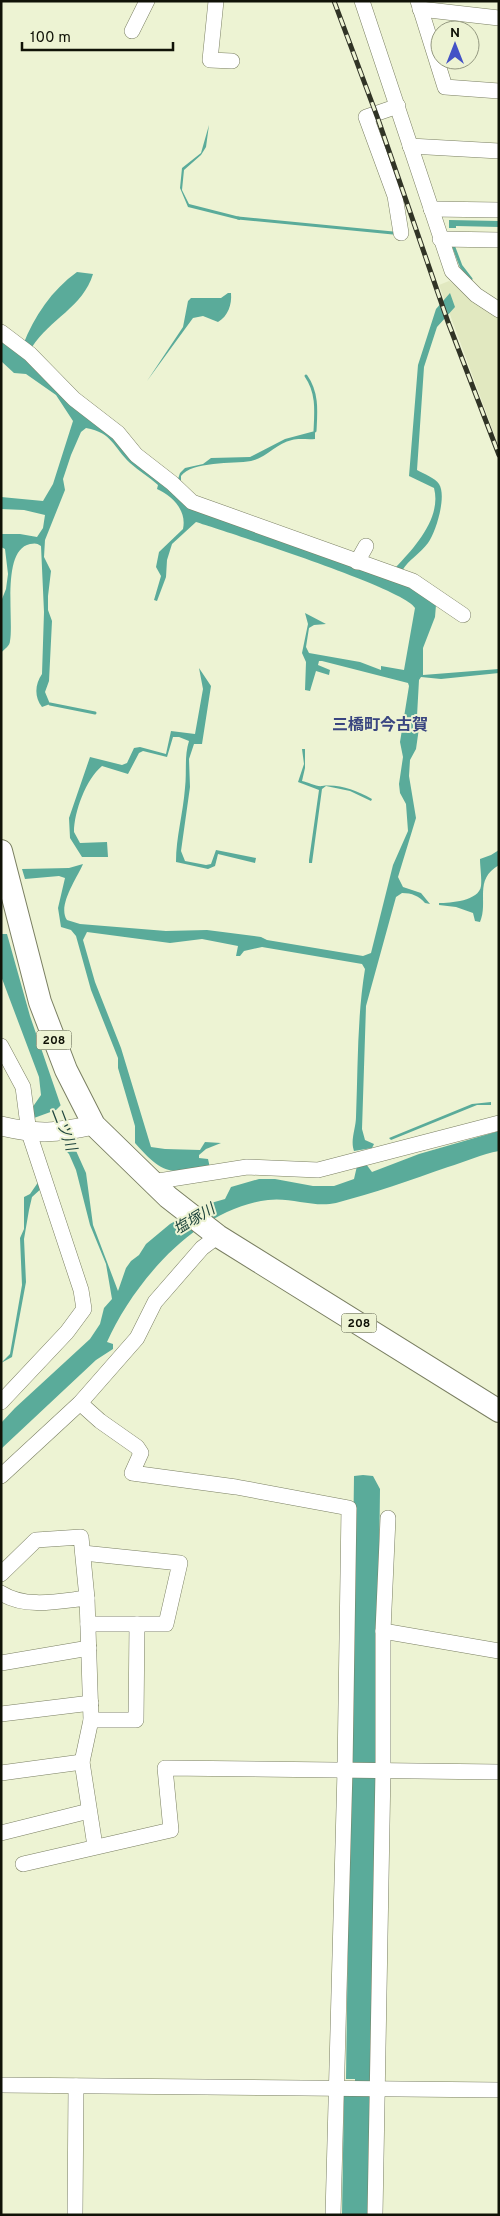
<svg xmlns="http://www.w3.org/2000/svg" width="500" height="2216" viewBox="0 0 500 2216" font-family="Overpass,'Noto Sans JP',sans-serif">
<rect width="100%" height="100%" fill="#edf3d3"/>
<path fill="#e1e8c0" d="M449,281L499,317V447L439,285Z"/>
<g fill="#5aab9a">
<path d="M209,125L206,147L201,155L184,170L182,190L189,204L240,217V220L188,207L180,188L182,168L201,153Z"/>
<path d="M449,220L499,221V227L456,226V228H449Z"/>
<path d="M77,272L93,274C83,307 50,319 32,347L23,345C34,316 52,290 77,272Z"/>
<path d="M228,293H231C232,305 228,316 218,322L203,316L193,318L147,381L183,327L188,301L191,298H221Z"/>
<path d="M450,293L455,307L437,327L424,367L417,470C424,474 435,478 439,484C447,496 436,532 428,543C420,554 409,559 402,571L396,567C414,548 442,518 434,488L409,476L418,365L436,309Z"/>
<path d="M1,340L31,360L177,493L411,585L436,605L435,617L423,648V675L499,669V673L441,679L421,677L419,680L417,716L419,728L416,749L410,760L409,776L416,818L398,877L403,887L421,893L430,904L425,903C419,896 412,893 402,893L396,897L366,1006L362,1129L365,1140L374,1144L372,1148L354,1151C350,1140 356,1128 356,1117C358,1067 357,1018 365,969L362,964L262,947L244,951L240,956H236L238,946L202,939L170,943L87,932L83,940L95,982L121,1048L151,1147L165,1149L200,1150L205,1142L221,1143L206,1149L199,1155V1158L208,1159L210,1168C169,1173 164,1176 135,1143V1126L118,1068V1058L91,990L76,936L71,930L61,927L58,908L65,878L59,876L25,879L22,869L69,868L83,864C77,878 57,906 67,920L80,924L166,931L207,930L261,937L267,940L363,956L371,953L393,865L408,831L406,804L400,793L399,784L403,757L400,742L409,686L408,683L322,661H319L318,665L330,670L329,675L316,671L310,691L305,690L306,662L302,653L308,624L305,613L326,624L314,625L309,628L306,647L309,653L360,662L381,670V666L404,670L415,608C406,589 227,532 196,522L172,544L167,560L166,577L157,601L154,600L161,576L156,567L159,552L183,529C187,510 172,496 157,489L158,485C149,477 139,471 130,463C113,447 113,433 86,428L81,432L71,455L63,479L65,490L45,540L44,557L51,571L48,596V610L52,621L49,681L45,692L50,704L42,707C34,697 35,684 42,674L44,612L41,546C37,543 35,543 30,544C1,550 14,619 10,641C10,646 4,649 1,653L2,599L6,589L8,574L5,549L1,547V534H20L37,537L43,528L45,515L24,510L1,509V497L43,501L53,484L73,421L56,395L26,374L14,373L1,361Z"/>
<path d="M315,431V439C308,440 299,438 292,440C277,443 266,458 251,461C233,464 192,461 181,476V482L178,479L180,473L185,468L203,464L211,458L250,457L285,439Z"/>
<path d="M199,668L211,686L202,744H194L189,759L190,787L181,851L185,861L206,865L211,864L216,850L256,858L255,863L218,854L215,866L208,869L176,862C176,837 183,814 185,788C187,772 184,757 189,741L179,737H173L167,757L143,751L139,753L128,774L102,766C86,779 74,812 74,832L80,843L107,842L108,857H82L70,838L69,818L90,757L122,765L127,763L134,748L140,747L166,754L171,731L195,734L203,689Z"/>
<path d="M302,749H305V768L302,781C308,782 317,787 322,786C340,784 355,790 372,799L371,801L350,791L326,786L322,789L312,863H309V860L319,790L298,782L304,764Z"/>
<path d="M499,850V865C473,880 489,902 480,922L475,921L473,913L456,907L439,905V903C450,903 479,901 481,886C482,879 480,867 480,859L491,855Z"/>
<path d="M1,934H7L30,1016L77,1153L86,1173L93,1225L118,1291L126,1268L131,1261L139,1255L146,1244L170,1224L204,1205L225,1199L231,1187L259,1179H275L313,1186H334L354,1179L357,1166L366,1164L372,1172L419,1154L499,1131V1151C482,1154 465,1162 448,1167C411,1180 374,1193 336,1203C314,1208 291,1197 268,1200C197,1209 135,1280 107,1342L113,1344V1349L96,1360L1,1449V1423L15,1408L90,1339L100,1324L104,1308L112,1299L106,1264L90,1225L76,1170L69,1154L35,1119L32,1108L41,1095L39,1077L1,976Z"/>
<path d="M491,1102V1105H477L391,1140L389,1138L472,1104Z"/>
<path d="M39,1181L43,1187L32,1197L29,1210L24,1239L26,1282L12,1357L1,1363L10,1354L22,1285L20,1238L24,1229V1197L30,1194Z"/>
<path d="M363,1475L373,1476L380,1489L371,2215H342L344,2092L355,2091V2079H346L354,1476Z"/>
</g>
<path fill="#edf3d3" d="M62,1104L77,1148L78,1152L62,1150L36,1124L34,1118L56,1110Z"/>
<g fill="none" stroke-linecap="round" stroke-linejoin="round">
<g stroke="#5aab9a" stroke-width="3">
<path d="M238,218L393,233"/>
<path d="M453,245L461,266L471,279"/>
<path d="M306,376C318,393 316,412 315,431"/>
<path d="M50,704L95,713"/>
</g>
<g stroke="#7a7f62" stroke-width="16">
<g id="minor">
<path d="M216,1L210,60L232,61"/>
<path d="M362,1L452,271L476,295L499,310"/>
<path d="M418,1L445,87L499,91"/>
<path d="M420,9L499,18"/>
<path d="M132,31L147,1"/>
<path d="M398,106L366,117L395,196L401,233"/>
<path d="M410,146L499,151"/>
<path d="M431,209L499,210"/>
<path d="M440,239L499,240"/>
<path d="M1,332L30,354L74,399L118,433L136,455L172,483L192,502L413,581L463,615"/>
<path d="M357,562L366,546"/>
<path d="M1,1046L23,1087L29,1133L81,1290L84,1309L67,1332L1,1402"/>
<path d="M152,1182L247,1167L318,1170L499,1123"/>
<path d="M80,1403L100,1421L137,1447L141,1453L132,1473L236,1487L349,1508L345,1770L333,2215"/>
<path d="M1,1476L80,1403L137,1338L155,1302L202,1248L218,1236"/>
<path d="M388,1518L383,1631L499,1651"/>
<path d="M83,1553L180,1563L166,1624H88"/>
<path d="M1,1574L36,1540L81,1537L87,1598"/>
<path d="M1,1593C26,1609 60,1601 87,1598L91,1720L82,1762L95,1846"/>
<path d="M1,1663L89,1648"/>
<path d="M1,1714L91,1703"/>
<path d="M91,1720H136L137,1624"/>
<path d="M1,1773L82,1762"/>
<path d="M1,1833L89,1811"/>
<path d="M23,1864L171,1830L165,1768L499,1772"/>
<path d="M1,2085L499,2090"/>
<path d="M75,2215L76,2086"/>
<path d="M375,2215L383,1769V1631"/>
</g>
</g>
<g stroke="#7a7f62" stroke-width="20">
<path id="major" d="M1,1126C39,1135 56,1133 94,1125"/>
</g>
<g stroke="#7a7f62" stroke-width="24">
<path id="highway" d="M1,851L40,1002L66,1070L94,1125L168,1197L218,1236L499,1411"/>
</g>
<use href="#minor" stroke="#fff" stroke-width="15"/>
<use href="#major" stroke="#fff" stroke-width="19"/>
<use href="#highway" stroke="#fff" stroke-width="22"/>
<g stroke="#313426" stroke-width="5">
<path id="rail" d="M334,1L378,119L448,322L499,455"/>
</g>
<use href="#rail" stroke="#edf3d3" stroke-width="3" stroke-dasharray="9" stroke-linecap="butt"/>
</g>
<g text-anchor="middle" stroke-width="4" stroke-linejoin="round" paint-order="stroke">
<g fill="#edf3d3" stroke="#525644" stroke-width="1">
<rect x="36.5" y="1030.5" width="35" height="19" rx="4"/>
<rect x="341.5" y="1313.5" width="35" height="19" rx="4"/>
</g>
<g font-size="12" font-weight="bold" fill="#101207">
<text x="54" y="1044">208</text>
<text x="359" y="1327">208</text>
</g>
<g font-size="15" font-style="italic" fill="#20463e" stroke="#edf3d3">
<text transform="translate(64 1129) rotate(69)" y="5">二ツ川</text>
<text transform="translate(194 1219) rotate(-31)" y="5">塩塚川</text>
</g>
<g font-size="16" font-weight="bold" fill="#394580" stroke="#edf3d3">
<text x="380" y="730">三橋町今古賀</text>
</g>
</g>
<rect width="500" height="2216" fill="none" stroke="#101207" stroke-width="5"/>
<g transform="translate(455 45)"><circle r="24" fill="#edf3d3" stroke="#959981"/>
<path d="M0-4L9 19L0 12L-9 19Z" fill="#4352c6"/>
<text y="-8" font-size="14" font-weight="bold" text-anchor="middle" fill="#101207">N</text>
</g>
<path d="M22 42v8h151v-8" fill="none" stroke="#101207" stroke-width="2.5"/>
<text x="30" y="42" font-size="15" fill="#101207" stroke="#edf3d3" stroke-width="4" paint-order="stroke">100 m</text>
</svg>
